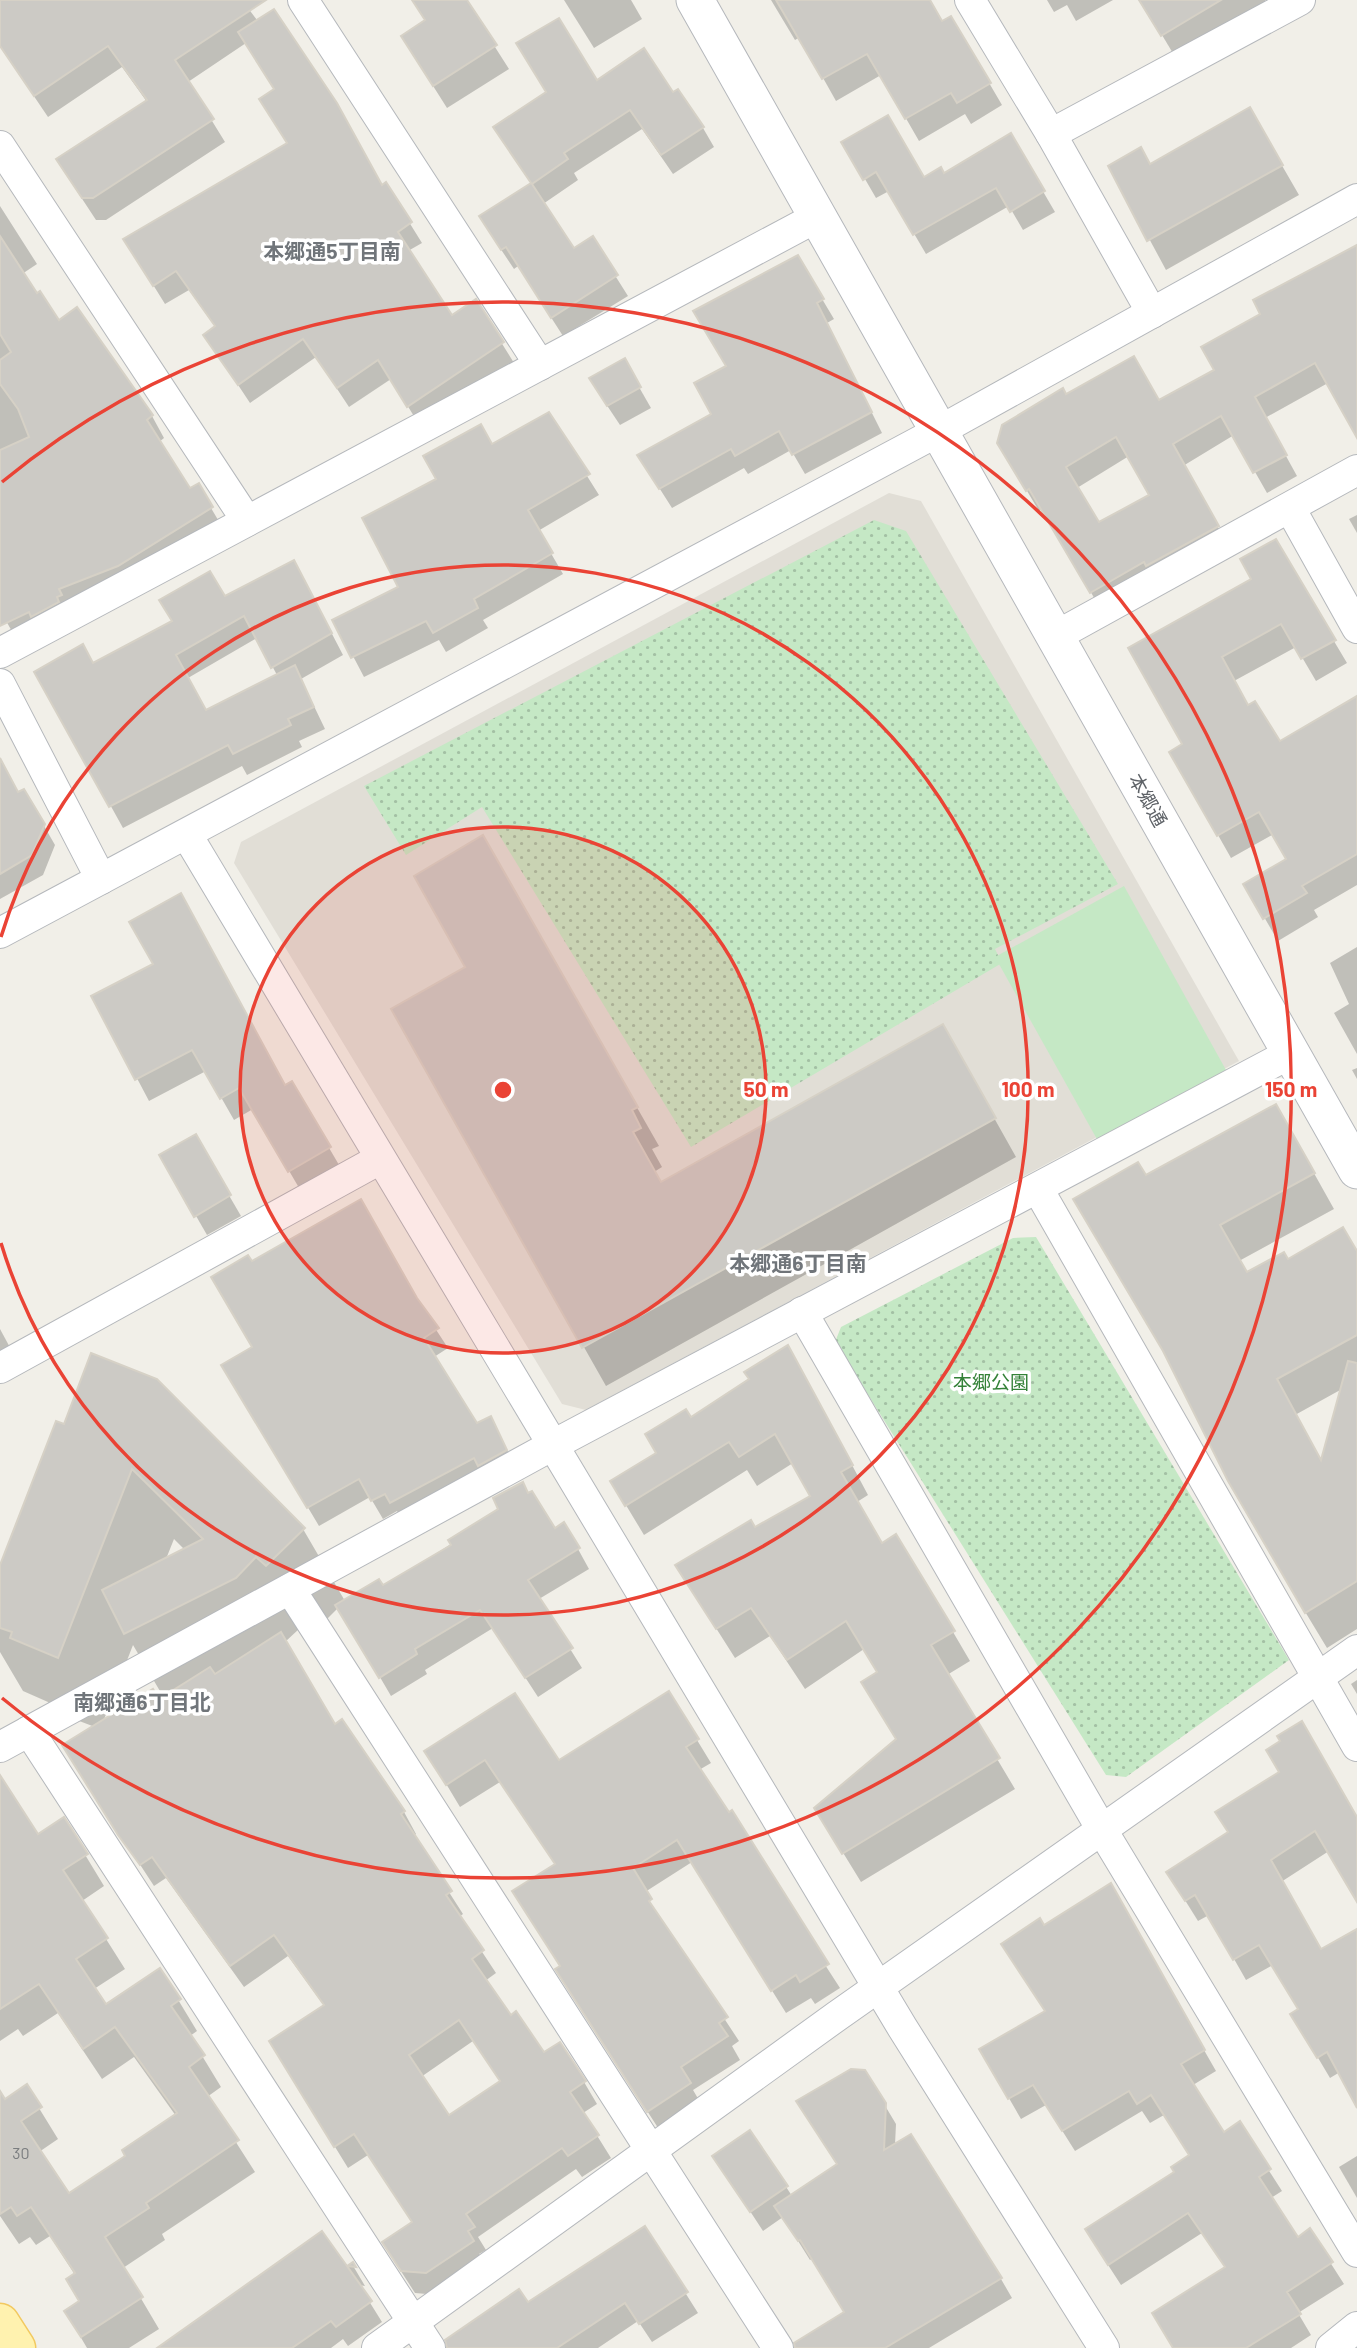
<svg xmlns="http://www.w3.org/2000/svg" width="1357" height="2348" viewBox="0 0 1357 2348" font-family="Barlow,'Noto Sans JP',sans-serif">
<defs>
<pattern id="park-dots" width="8" height="8" patternUnits="userSpaceOnUse" patternTransform="scale(1.75)"><rect width="8" height="8" fill="#c5e8c5"/><path d="M2 2h.1M6 6h.1" fill="none" stroke="#a3c0a4" stroke-width="1.8" stroke-linecap="round"/></pattern>
</defs>
<rect width="100%" height="100%" fill="#f1efe8"/>
<path fill="#e1ded6" d="M889,493L921,501L1239,1061L586,1410L562,1404L234,863L241,842Z"/>
<g fill="url(#park-dots)">
<path d="M874,520L906,531L1118,884L995,949L1002,963L691,1147L482,807L406,855L364,786Z"/>
<path d="M1036,1237L1289,1660L1126,1777L1106,1775L835,1342L841,1327L1013,1238Z"/>
</g>
<path fill="#c5e8c5" d="M1124,886L1226,1070L1098,1141L995,957Z"/>
<g fill="#0003" fill-rule="evenodd">
<path d="M0,0H242L382,187L386,185L422,243L408,251L452,317L476,302L514,363L420,426L391,379L349,407L316,357L250,403L205,335L216,328L189,290L165,304L137,259L289,145L275,90L246,43L188,82L225,142L106,220H96L71,182L147,102L122,67L48,117L0,46Z"/>
<path d="M413,0H465L509,69L447,108L416,59L426,21Z"/>
<path d="M564,0H631L642,19L594,48Z"/>
<path d="M771,0H928L942,23L951,18L1002,105L971,124L965,114L919,141L881,75L836,101L800,37L795,40Z"/>
<path d="M1047,0H1113L1076,21L1067,5L1054,12Z"/>
<path d="M1141,0H1265L1273,14L1174,55Z"/>
<path d="M596,82L673,95L703,128L714,147L673,174L642,129L574,173L578,180L543,204L573,251L592,239L628,296L563,336L518,266L514,269L492,236L532,184L495,128Z"/>
<path d="M1250,110L1299,195L1166,270L1110,166H1150Z"/>
<path d="M1010,135L1055,212L1023,230L1009,206L926,254L889,191L876,198L844,143L923,179L943,175Z"/>
<path d="M0,206L37,264L22,274L58,323L76,309L152,416L164,438L159,442L190,491L198,486L224,530L19,644L0,610Z"/>
<path d="M1357,248V435L1328,383L1265,418L1297,476L1267,493L1234,435L1183,466L1229,547L1103,613L1042,509L1039,511L1011,464L1066,396L1159,402L1217,370L1263,314ZM1129,456L1151,495L1098,525L1077,488Z"/>
<path d="M797,257L834,319L827,323L882,433L805,474L791,450L748,474L744,468L672,508L651,475L714,415L728,366Z"/>
<path d="M624,361L651,408L620,425L602,398Z"/>
<path d="M548,414L599,495L538,531L563,574L483,620L488,628L446,652L439,640L364,677L334,620L401,588L438,480Z"/>
<path d="M1357,515V533L1349,519Z"/>
<path d="M1275,542L1347,663L1316,681L1296,647L1234,681L1248,707L1279,743L1357,698V885L1314,910L1318,917L1278,941L1245,884L1288,860L1274,834L1231,858L1171,752L1184,745L1254,579Z"/>
<path d="M306,584L343,655L301,679L325,729L299,741L302,747L247,775L242,766L123,828L37,673L93,665L224,598ZM257,638L277,675L206,712L188,678Z"/>
<path d="M0,760L18,794L24,791L55,845L43,875L0,899Z"/>
<path d="M483,838L659,1146L652,1149L662,1167L654,1172L661,1184L943,1027L1016,1157L606,1386L393,1010L468,968Z"/>
<path d="M1357,947V1054L1334,1013L1349,1004L1330,963Z"/>
<path d="M94,997L285,1087L291,1083L342,1170L302,1193L253,1109L234,1120L206,1071L149,1101Z"/>
<path d="M1357,1068V1079L1352,1070Z"/>
<path d="M195,1137L241,1216L207,1235L161,1155Z"/>
<path d="M1296,1141L1334,1209L1239,1261L1247,1274L1288,1261L1357,1254V1629L1327,1648L1269,1552L1271,1551L1198,1421L1201,1420L1145,1177ZM1342,1389L1322,1463L1295,1415Z"/>
<path d="M252,1264L416,1299L448,1348L434,1357L476,1425L490,1418L517,1469L402,1520L397,1511L383,1519L370,1497L319,1526L223,1365L254,1347Z"/>
<path d="M0,1329L13,1353L0,1359Z"/>
<path d="M805,1377L868,1495L857,1502L881,1545L953,1632L970,1661L947,1675L1015,1789L861,1882L834,1838L897,1740L879,1673L864,1649L805,1689L770,1636L735,1658L695,1595L813,1497L793,1463L757,1486L747,1470L644,1535L612,1482L658,1454L690,1419Z"/>
<path d="M57,1423L303,1529L345,1601L382,1588L528,1495L554,1530L578,1549L589,1569L539,1599L582,1668L538,1697L493,1628L425,1670L427,1674L391,1696L339,1607L308,1638L299,1629L285,1642L334,1726L341,1722L404,1812L416,1834L413,1836L463,1914L459,1917L496,1973L485,1981L510,2018L544,2054L584,2082L597,2104L583,2113L611,2158L582,2177L576,2169L478,2237L486,2250L479,2254L485,2264L439,2295L415,2293L397,2265L413,2223L368,2155L348,2168L284,2064L325,2007L288,1956L244,1987L166,1878L154,1886L77,1768L95,1727L53,1711L48,1702L23,1691L0,1652V1569ZM174,1539L185,1550L166,1559ZM133,1645L164,1698L103,1722ZM473,2041L501,2082L448,2118L421,2077Z"/>
<path d="M1357,1680V1694L1351,1684Z"/>
<path d="M697,1740L711,1763L699,1770L840,1988L815,2004L811,1998L786,2013L692,1862L645,1892L662,1924L739,2041L732,2046L740,2060L693,2090L703,2107L662,2134L571,1993L561,1967L556,1866L500,1782L460,1807L427,1752L558,1762Z"/>
<path d="M0,1784L38,1837L64,1820L104,1886L82,1901L125,1969L94,1989L106,2006L160,1970L197,2031L190,2036L221,2087L207,2097L255,2172L162,2234L165,2240L123,2268L159,2329L129,2348H87L66,2312L81,2302L75,2275L50,2236L36,2245L30,2237L19,2244L0,2216V2093L5,2101L26,2087L58,2139L39,2152L69,2195L127,2157L176,2116L134,2057L102,2079L58,2013L23,2036L18,2029L0,2041Z"/>
<path d="M1357,1817V1902L1329,1851L1281,1882L1321,1951L1357,1931V2104L1340,2072L1330,2078L1292,2014L1300,2010L1273,1965L1246,1980L1209,1915L1198,1921L1168,1873Z"/>
<path d="M1110,1886L1216,2071L1193,2085L1223,2134L1239,2124L1282,2191L1271,2198L1297,2239L1310,2231L1344,2284L1298,2313L1311,2335L1291,2348H1174L1226,2269L1202,2233L1121,2285L1099,2251L1190,2156L1164,2115L1150,2123L1142,2111L1075,2151L1046,2105L1021,2119L981,2050L1046,2012L1043,1927Z"/>
<path d="M884,2104L896,2124L895,2145L1001,2279L1012,2298L929,2348H814L846,2313L813,2258L810,2260L783,2217L763,2231L714,2156L750,2132L792,2196L838,2165Z"/>
<path d="M1357,2156V2198L1339,2167Z"/>
<path d="M645,2229L698,2313L652,2342L638,2321L598,2348H469L527,2304Z"/>
<path d="M352,2264L365,2286L359,2285L382,2322L348,2346L343,2339L331,2348H161Z"/>
</g>
<g fill="#cccac5" stroke="#d6d1c6" stroke-width="2" fill-rule="evenodd">
<path d="M0,0H266L175,60L214,119L93,198H82L56,159L147,100L108,46L34,96L0,46Z"/>
<path d="M412,0H467L497,45L433,86L401,36L425,20Z"/>
<path d="M776,0H930L942,21L951,16L991,83L957,103L951,93L905,119L867,54L822,79Z"/>
<path d="M1139,0H1221L1161,36Z"/>
<path d="M274,9L337,103L382,185L386,182L412,222L398,232L452,315L476,299L504,342L407,407L378,360L337,388L303,339L238,385L203,335L215,326L176,271L153,286L123,239L287,143L259,99L274,89L238,32Z"/>
<path d="M559,18L597,80L644,48L673,92L678,89L704,127L661,155L630,110L564,153L568,159L532,184L574,248L593,236L618,275L551,318L506,247L501,250L479,216L531,183L493,127L546,92L516,43Z"/>
<path d="M1250,107L1283,165L1147,241L1108,166L1141,147L1150,164Z"/>
<path d="M888,115L924,177L941,167L944,173L1011,133L1045,191L1010,212L996,188L913,235L876,172L863,180L841,142Z"/>
<path d="M0,236L37,293L40,291L59,320L77,307L153,415L147,420L190,488L199,483L213,507L118,566L59,589L62,595L57,597L59,602L31,617L29,612L0,626V450L29,437L18,409L0,384V360L11,352L0,334Z"/>
<path d="M1357,245V438L1315,363L1255,397L1287,455L1253,473L1221,416L1173,444L1219,526L1146,566L1144,562L1090,593L1029,489L1026,491L997,443L1002,425L1063,388L1066,394L1134,356L1159,400L1214,370L1201,347L1260,314L1253,300ZM1116,437L1149,495L1099,522L1066,467Z"/>
<path d="M798,255L824,299L817,303L872,412L792,455L779,431L735,456L731,449L659,489L637,455L711,414L694,383L726,366L693,311Z"/>
<path d="M625,358L641,387L607,406L589,378Z"/>
<path d="M549,412L590,474L528,510L553,553L474,599L478,608L433,633L426,621L351,658L332,620L398,587L362,518L436,479L423,456L481,424L492,444Z"/>
<path d="M1276,539L1336,640L1301,659L1281,624L1222,657L1248,705L1255,701L1280,741L1357,696V854L1302,886L1307,893L1263,919L1243,884L1286,859L1259,812L1217,836L1169,752L1182,744L1128,648L1251,579L1240,559Z"/>
<path d="M294,560L332,633L271,668L244,616L176,655L206,710L295,665L314,707L288,719L291,725L233,754L228,745L109,807L34,672L83,644L93,663L172,621L159,600L210,571L225,596Z"/>
<path d="M0,758L18,792L24,789L45,824L32,855L0,874Z"/>
<path d="M483,835L638,1107L632,1110L641,1128L633,1132L661,1182L943,1024L996,1118L582,1348L391,1009L465,967L414,876Z"/>
<path d="M181,893L285,1085L292,1081L331,1147L288,1172L239,1088L220,1099L192,1050L135,1080L91,996L153,964L129,922Z"/>
<path d="M1276,1104L1315,1173L1220,1225L1247,1272L1284,1252L1288,1259L1343,1227L1357,1251V1335L1277,1379L1321,1460L1348,1361L1357,1363V1581L1305,1613L1228,1481L1163,1351L1073,1199L1138,1162L1146,1175Z"/>
<path d="M196,1134L231,1195L194,1217L159,1155Z"/>
<path d="M361,1199L417,1298L439,1328L424,1338L477,1423L491,1416L507,1450L478,1466L474,1458L390,1503L385,1494L371,1501L359,1479L307,1508L221,1365L252,1347L211,1277L248,1255L252,1261Z"/>
<path d="M788,1345L853,1465L841,1472L882,1543L896,1534L955,1631L931,1645L1000,1758L842,1854L814,1808L896,1739L861,1682L877,1672L846,1621L787,1660L751,1608L716,1629L675,1565L751,1520L755,1527L810,1496L775,1434L739,1457L729,1442L625,1506L610,1481L656,1453L645,1434L686,1409L691,1417L749,1379L744,1372Z"/>
<path d="M91,1353L157,1379L305,1528L266,1566L256,1557L236,1578L124,1634L102,1590L203,1539L132,1469L58,1658L10,1638L12,1632L0,1628V1565L56,1421L64,1424Z"/>
<path d="M523,1482L528,1493L532,1491L555,1528L564,1522L580,1548L528,1580L573,1648L525,1678L480,1610L415,1649L417,1654L379,1678L335,1605L379,1579L383,1585L451,1545L448,1540L498,1509L493,1498Z"/>
<path d="M281,1632L335,1724L342,1719L405,1811L401,1814L452,1891L446,1895L484,1950L472,1959L511,2015L516,2011L544,2052L560,2042L586,2081L570,2092L599,2135L568,2156L562,2148L466,2214L475,2227L468,2231L474,2241L426,2273L401,2271L382,2242L412,2222L354,2134L334,2147L269,2041L324,2005L274,1935L230,1966L152,1857L140,1865L118,1835L62,1745L153,1689L159,1699L210,1667L215,1674ZM459,2020L500,2081L449,2115L409,2055Z"/>
<path d="M669,1691L699,1739L686,1747L729,1812L732,1810L829,1964L800,1982L796,1975L771,1991L677,1840L633,1868L652,1899L649,1901L728,2017L719,2023L728,2036L681,2067L691,2083L647,2112L555,1969L560,1966L512,1891L555,1864L485,1760L446,1785L424,1751L515,1693L559,1760Z"/>
<path d="M1302,1721L1357,1817V1902L1315,1831L1271,1860L1321,1949L1357,1929V2108L1327,2052L1317,2058L1290,2014L1298,2009L1259,1945L1233,1960L1195,1895L1185,1901L1166,1872L1228,1832L1215,1812L1279,1772L1266,1750L1280,1741L1277,1736Z"/>
<path d="M0,1775L38,1834L64,1817L88,1854L63,1870L108,1938L76,1959L106,2004L160,1968L181,1999L171,2006L205,2055L189,2067L239,2140L146,2203L149,2208L105,2237L143,2297L81,2337L64,2311L79,2301L66,2279L75,2273L31,2207L17,2216L11,2207L0,2214V2091L5,2099L27,2084L42,2107L21,2121L69,2193L125,2156L122,2150L177,2113L115,2027L83,2049L39,1984L0,2009Z"/>
<path d="M1111,1883L1205,2050L1181,2064L1224,2132L1240,2121L1271,2169L1259,2177L1298,2237L1310,2228L1333,2262L1287,2292L1301,2314L1246,2348H1173L1152,2313L1225,2267L1188,2213L1108,2265L1085,2229L1174,2172L1171,2167L1189,2155L1151,2095L1137,2104L1129,2091L1062,2131L1033,2085L1008,2099L979,2049L1045,2011L1001,1944L1040,1918L1044,1925Z"/>
<path d="M851,2069L865,2070L886,2103L884,2150L911,2134L1002,2278L885,2348H795L794,2343L844,2312L800,2240L798,2241L774,2206L837,2164L796,2101Z"/>
<path d="M750,2130L788,2186L750,2212L712,2156Z"/>
<path d="M645,2226L688,2292L639,2324L625,2303L557,2348H447L445,2340L519,2289L528,2302Z"/>
<path d="M322,2231L347,2266L353,2262L356,2267L347,2266L372,2301L336,2327L331,2321L292,2348H157Z"/>
</g>
<g fill="none" stroke-linecap="round" stroke-linejoin="round">
<g stroke="#b5b8bc" stroke-width="32">
<g id="minor">
<path d="M303,0L540,365"/>
<path d="M970,0L1051,134L1152,313"/>
<path d="M1051,134L1300,0"/>
<path d="M0,146L247,521"/>
<path d="M1290,508L1357,628"/>
<path d="M1056,636L1357,470"/>
<path d="M0,653L819,216"/>
<path d="M0,684L101,879"/>
<path d="M187,835L902,2027L1104,2348"/>
<path d="M0,933L939,431L1357,199"/>
<path d="M1038,1189L1357,1746"/>
<path d="M802,1312L1102,1830L1357,2252"/>
<path d="M0,1368L380,1159"/>
<path d="M290,1589L778,2348"/>
<path d="M29,1731L430,2348"/>
<path d="M0,1747L553,1445L1291,1053"/>
<path d="M377,2348L837,2016L1357,1650"/>
<path d="M1331,2348L1357,2327"/>
</g>
</g>
<g stroke="#b5b8bc" stroke-width="39">
<path id="tertiary" d="M695,0L1357,1170"/>
</g>
<g stroke="#f2c960" stroke-width="41">
<path id="primary" d="M0,2323L16,2348"/>
</g>
<use href="#minor" stroke="#fff" stroke-width="30"/>
<use href="#tertiary" stroke="#fff" stroke-width="37"/>
<use href="#primary" stroke="#fff2af" stroke-width="38"/>
</g>
<circle cx="503" cy="1090" r="263" fill="#ea4335" fill-opacity=".12"/>
<g fill="none" stroke="#ea4335" stroke-width="3.5">
<circle cx="503" cy="1090" r="263"/>
<path d="M1 937A525 525 0 1 1 1 1243"/>
<path d="M2 482A788 788 0 1 1 2 1698"/>
</g>
<g text-anchor="middle" stroke-width="7" stroke-linejoin="round" paint-order="stroke">
<g font-size="16" fill="#7a7d7f">
<text x="21" y="2159">30</text>
</g>
<g font-size="19" fill="#5f6368" stroke="#fff">
<text transform="translate(1148 800) rotate(61)" y="7">本郷通</text>
</g>
<g font-size="19" fill="#348238" stroke="#fff">
<text x="991" y="1389">本郷公園</text>
</g>
<g font-size="21" font-weight="bold" fill="#70757a" stroke="#fff">
<text x="332" y="259">本郷通5丁目南</text>
<text x="798" y="1271">本郷通6丁目南</text>
<text x="142" y="1710">南郷通6丁目北</text>
</g>
</g>
<circle cx="503" cy="1090" r="10" fill="#ea4335" stroke="#fff" stroke-width="3.5"/>
<g font-size="21" text-anchor="middle" font-weight="bold" fill="#ea4335" stroke="#fff" stroke-width="7" stroke-linejoin="round" paint-order="stroke">
<text x="766" y="1097">50 m</text>
<text x="1028" y="1097">100 m</text>
<text x="1291" y="1097">150 m</text>
</g>
</svg>
